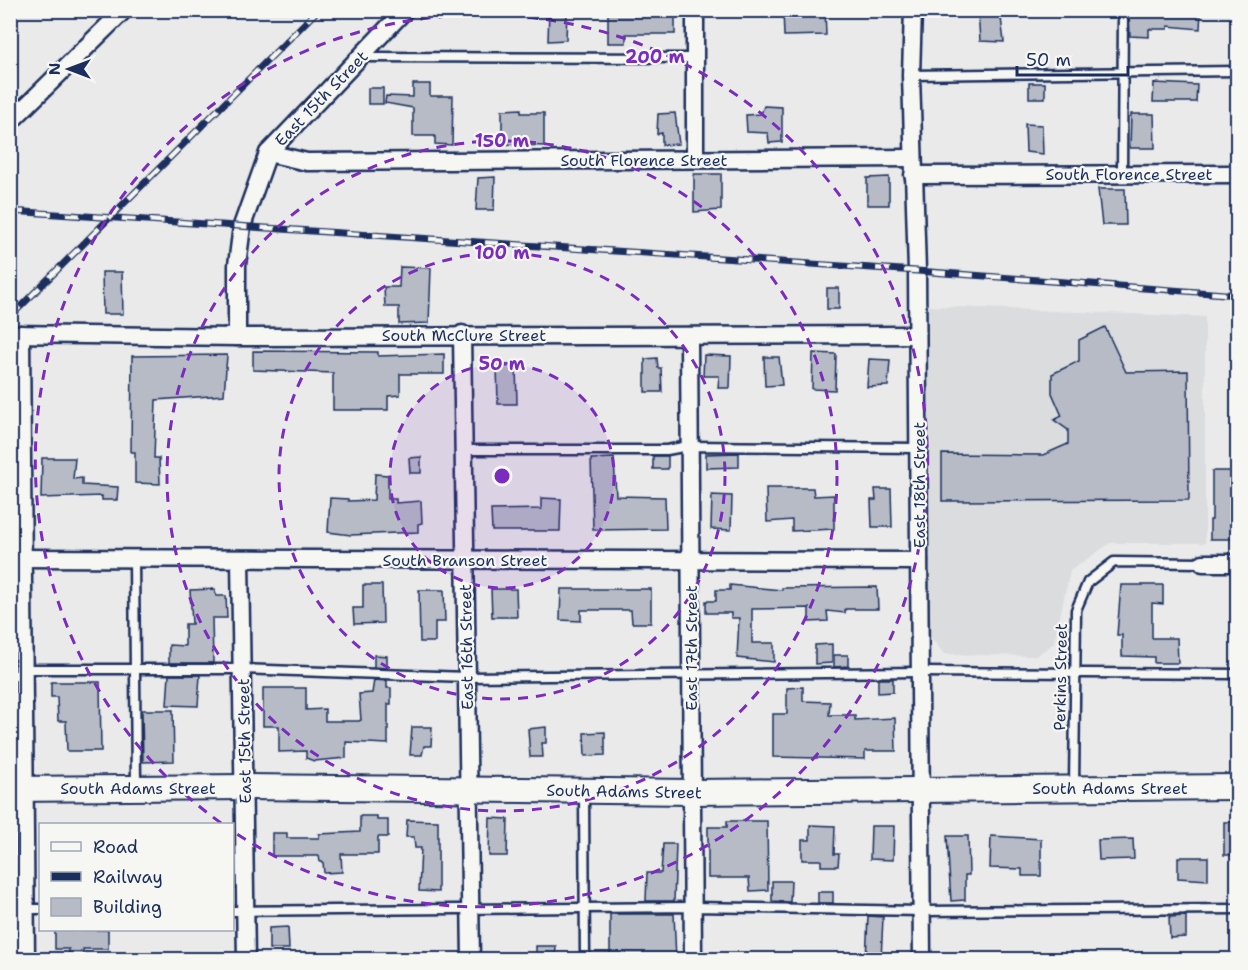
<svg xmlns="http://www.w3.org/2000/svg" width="1248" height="970" viewBox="0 0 1248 970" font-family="'Shantell Sans',sans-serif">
<rect width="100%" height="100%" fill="#e9eae9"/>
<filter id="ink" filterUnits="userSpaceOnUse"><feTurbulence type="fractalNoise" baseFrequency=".0167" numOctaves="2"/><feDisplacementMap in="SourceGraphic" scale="12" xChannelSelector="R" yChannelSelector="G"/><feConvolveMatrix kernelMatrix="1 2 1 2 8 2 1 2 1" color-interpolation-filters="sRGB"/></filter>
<g filter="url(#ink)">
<path fill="#dadcde" d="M928,306L1205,317V543H1110L1070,571L1054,643L1036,656L944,654L930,636Z"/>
<g fill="#b6bbc6" stroke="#1b2f5e" stroke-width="1.5">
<path d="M549,10H567L566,40L548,41Z"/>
<path d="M608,10H675V34H626V43H608Z"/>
<path d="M783,10H825L826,35L784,36Z"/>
<path d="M978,10H1000L1004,42L980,41Z"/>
<path d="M1129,10H1201L1200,29L1168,26V29H1149V37L1130,36Z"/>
<rect x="1029" y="83" width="16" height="15"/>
<path d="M1154,83L1197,85L1196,102H1153Z"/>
<path d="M413,84H430V96H453L452,145L435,144V136H413V108L385,103L386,96L413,97Z"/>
<rect x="368" y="88" width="15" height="16"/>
<path d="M764,106L782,107V142L769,143L768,133L747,132L746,115L761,114Z"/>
<path d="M521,109V113H544V146L502,144V110Z"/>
<path d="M675,113L679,144L662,145V133L657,134L658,114Z"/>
<path d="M1131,114H1154L1155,148H1130Z"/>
<path d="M1025,124L1042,125L1043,154L1026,152Z"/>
<path d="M694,174H721V210L694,212Z"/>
<path d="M495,177L494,210H476L478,178Z"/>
<path d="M889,177V205H867V178Z"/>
<path d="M1098,189H1125L1126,225H1102Z"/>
<path d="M400,267L431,268L429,323L399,324V307H385L384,287H399Z"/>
<path d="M102,272H122L123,314H103Z"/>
<rect x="827" y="288" width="12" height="21"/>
<path d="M1105,327L1126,372L1188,371L1189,500L942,501V454L1043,455L1068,444V430L1054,420L1062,416L1052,393V374L1079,361V340Z"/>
<path d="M253,351L378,352V356L444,354V374H400V395L388,396V410H333V373L253,370Z"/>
<path d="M813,353L836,354L835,390L812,389Z"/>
<path d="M227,355L224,395L156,400L154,458H159L160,484L135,483V452H131L132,356Z"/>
<path d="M704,355L731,356L730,388H718L719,376H703Z"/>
<path d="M764,357H779L782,385L765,386Z"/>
<path d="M657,358L658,368H661L662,392H645V359Z"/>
<path d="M869,359L890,360L888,386L867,387Z"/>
<path d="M497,365H516L517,404H498Z"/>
<path d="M739,453V467L706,468V454Z"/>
<rect x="653" y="456" width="15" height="13"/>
<path d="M421,457V473H410L409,458Z"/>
<path d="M42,458H75L73,479L82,478V485L118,487L117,500H102V496L41,498Z"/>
<path d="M614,458L616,496L665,497L666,529L593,530L591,459Z"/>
<path d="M1212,471H1231V476H1238V539H1210V520H1212Z"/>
<path d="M375,474L388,475V499H396V503L421,501L422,523L418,524V532L351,535L328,532L330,498L348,499V501L374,500Z"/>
<path d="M766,488H813L814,496L834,495V529L792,531V520L767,522Z"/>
<path d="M875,489H891L892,527H872L871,500H876Z"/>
<path d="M712,495L732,496L731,530L711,529Z"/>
<path d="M541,498L561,499L560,531H492L491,510L541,509Z"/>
<path d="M363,585H382L383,623L354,624L353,608H363Z"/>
<path d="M730,585L782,590V588L877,587L878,609H845V613L827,611L828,621L809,622V608L752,609V643H774V662L737,658L739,618H731V613H706V601H716V590H730Z"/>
<path d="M1121,585H1163V604L1152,603V638H1177L1178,663H1154V657L1122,656V635H1117Z"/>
<path d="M215,589L216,596H226L227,618H212L213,663H169V645L185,646V624H192L190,590Z"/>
<path d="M491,589H516L517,617H492Z"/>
<path d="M561,589H651V623H632L631,610H581V621L560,620Z"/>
<path d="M419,590H444L445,622H435V642H420Z"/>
<path d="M832,644V663L815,664V645Z"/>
<path d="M374,655L387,656V668L374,667Z"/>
<path d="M834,655H848V666L834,667Z"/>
<path d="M169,675H200L198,706L167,705Z"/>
<path d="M878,679H893V692L878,693Z"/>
<path d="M374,680L387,681V688H391V704H388V744L346,742V758L314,761L306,758V751L279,752V726H263V688H306V710L325,709V721H359L361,720L359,694L372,693Z"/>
<path d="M51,682H100L101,751H67L66,721H58L57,697H51Z"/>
<path d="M803,687V701L830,702L829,715H855V720L895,718L896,751H865V759L773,757V714H787V688Z"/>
<path d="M142,710H173L174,761L143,762Z"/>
<path d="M412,727H432L431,746H424L422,755H410Z"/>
<path d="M546,727V743H542L543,757H530L528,729Z"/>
<path d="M605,732V755L585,756L584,733Z"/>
<path d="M360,816H377V820H388V837H378V854H341L342,872L324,873L323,862H320L319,856H272V833H287V838H319V834L360,832Z"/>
<path d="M490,818L508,819L507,856H489Z"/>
<path d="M407,820L438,821V892L419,891L421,848H415L414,837H406Z"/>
<path d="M727,821H767L768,890L750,891L749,878H708V827H727Z"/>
<rect x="1224" y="822" width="14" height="33"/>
<path d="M810,825L835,826L834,854H839L838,866H821V860H802V840H810Z"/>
<path d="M871,826H894L893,860L870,859Z"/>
<path d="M947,836H968L969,875H965V900L951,901Z"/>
<path d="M991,836L1041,839V876H1022V869L990,868Z"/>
<path d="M1133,839L1134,859L1099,860L1098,840Z"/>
<path d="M663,844H676L674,901H646L647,873H661Z"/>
<path d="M1178,857H1208V880L1178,878Z"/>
<path d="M772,881H791L790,902L772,901Z"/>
<rect x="818" y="892" width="15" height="11"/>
<path d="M610,914H674L676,960H610Z"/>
<path d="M868,916L883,917L881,960H866Z"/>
<path d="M1186,916V937L1170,938L1169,917Z"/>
<path d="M288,927L289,949H269V928Z"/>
<path d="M55,930H108V949H83V960H69V949H55Z"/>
<path d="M536,946H556L555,960H536Z"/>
</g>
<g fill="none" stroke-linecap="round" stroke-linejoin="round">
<g stroke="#1b2f5e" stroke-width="13">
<g id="lane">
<path d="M361,57L695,58"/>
<path d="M911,75L1238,71"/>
<path d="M1122,174L1123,10"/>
<path d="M463,450H667L688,446L918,448"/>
<path d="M134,559L136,785"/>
<path d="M23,669H242L466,677L920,672L1238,674"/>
<path d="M10,675H23"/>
<path d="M1074,788L1076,610L1088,582L1114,562L1203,563"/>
<path d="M584,794L585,960"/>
<path d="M10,909H40"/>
<path d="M232,911L693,907L922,911L1238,909"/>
</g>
</g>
<g stroke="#1b2f5e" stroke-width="21">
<g id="street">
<path d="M695,10V159"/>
<path d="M913,10L911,75L917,271L922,960"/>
<path d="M10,122L124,10"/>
<path d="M268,153L307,162L912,158"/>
<path d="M913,175L1238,174"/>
<path d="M10,334L237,337L917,335"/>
<path d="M21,334L26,960"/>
<path d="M462,334L471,960"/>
<path d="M689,336L693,960"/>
<path d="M237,337V265L242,226L268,153L405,10"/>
<path d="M10,558L919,561"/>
<path d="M240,559L246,960"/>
<path d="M1203,563H1238"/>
</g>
</g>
<g stroke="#1b2f5e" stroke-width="28">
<path id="secondary" d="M10,789L245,787L692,792L1238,787"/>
</g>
<use href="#lane" stroke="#f6f6f2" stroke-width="8"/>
<use href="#street" stroke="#f6f6f2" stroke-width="16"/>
<use href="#secondary" stroke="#f6f6f2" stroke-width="24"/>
<g stroke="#1b2f5e" stroke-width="7">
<g id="rail">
<path d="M10,211L917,271L1238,295"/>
<path d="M10,317L318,10"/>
</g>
</g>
<use href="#rail" stroke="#f6f6f2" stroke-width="4.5" stroke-dasharray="14" stroke-linecap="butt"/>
</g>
</g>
<circle cx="502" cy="476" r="112" fill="#7b2cbf" fill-opacity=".12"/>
<g fill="none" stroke="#7b2cbf" stroke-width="3" stroke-dasharray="10 8">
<circle cx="502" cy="476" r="112"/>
<circle cx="502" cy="476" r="223"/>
<circle cx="502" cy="476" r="335"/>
<path d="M221 823A446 446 0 1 1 234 832"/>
</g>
<g text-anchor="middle" stroke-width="4.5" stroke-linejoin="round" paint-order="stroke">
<g font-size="16" fill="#1b2f5e" stroke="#f6f6f2">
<text transform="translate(321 98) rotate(-46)" y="6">East 15th Street</text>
<text x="644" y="166">South Florence Street</text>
<text x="1129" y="180">South Florence Street</text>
<text x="464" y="341">South McClure Street</text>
<text transform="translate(919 485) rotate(-90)" y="6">East 18th Street</text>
<text x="465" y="566">South Branson Street</text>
<text transform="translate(466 647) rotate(-91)" y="6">East 16th Street</text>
<text transform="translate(691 648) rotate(-90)" y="6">East 17th Street</text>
<text transform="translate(1060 677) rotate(-89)" y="6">Perkins Street</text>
<text transform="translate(244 741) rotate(-91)" y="6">East 15th Street</text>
<text x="138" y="794">South Adams Street</text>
<text x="1110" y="794">South Adams Street</text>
<text transform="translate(624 791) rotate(1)" y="6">South Adams Street</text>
</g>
</g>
<circle cx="502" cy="476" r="9" fill="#7b2cbf" stroke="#f6f6f2" stroke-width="3"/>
<g font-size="18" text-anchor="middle" font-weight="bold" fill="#7b2cbf" stroke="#f6f6f2" stroke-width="4.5" stroke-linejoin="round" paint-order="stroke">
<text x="655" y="63">200 m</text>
<text x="502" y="147">150 m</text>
<text x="502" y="259">100 m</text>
<text x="502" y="370">50 m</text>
</g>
<rect width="1248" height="970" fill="none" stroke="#f6f6f2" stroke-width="36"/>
<rect x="18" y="18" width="1212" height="934" fill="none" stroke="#1b2f5e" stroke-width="2" filter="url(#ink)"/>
<rect x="39" y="823" width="195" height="108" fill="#f6f6f2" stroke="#9ea6b7" stroke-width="1.5"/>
<rect x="51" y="842" width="30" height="9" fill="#f6f6f2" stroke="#9ea6b7" stroke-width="1.5"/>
<text x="93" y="853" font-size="18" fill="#1b2f5e">Road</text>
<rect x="51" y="872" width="30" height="9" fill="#1b2f5e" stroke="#9ea6b7" stroke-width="1.5"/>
<text x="93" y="883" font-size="18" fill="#1b2f5e">Railway</text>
<rect x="51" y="898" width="30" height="18" fill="#b6bbc6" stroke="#9ea6b7" stroke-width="1.5"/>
<text x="93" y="913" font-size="18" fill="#1b2f5e">Building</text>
<g transform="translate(69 69) rotate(270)" stroke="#f6f6f2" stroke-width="4.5" paint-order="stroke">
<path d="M0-4.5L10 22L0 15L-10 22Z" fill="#1b2f5e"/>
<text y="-9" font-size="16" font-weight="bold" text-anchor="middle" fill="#1b2f5e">N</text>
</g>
<path d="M1017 66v9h111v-9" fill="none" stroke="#1b2f5e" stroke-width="3"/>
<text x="1026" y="66" font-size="18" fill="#1b2f5e" stroke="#f6f6f2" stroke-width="4.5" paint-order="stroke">50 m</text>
</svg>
